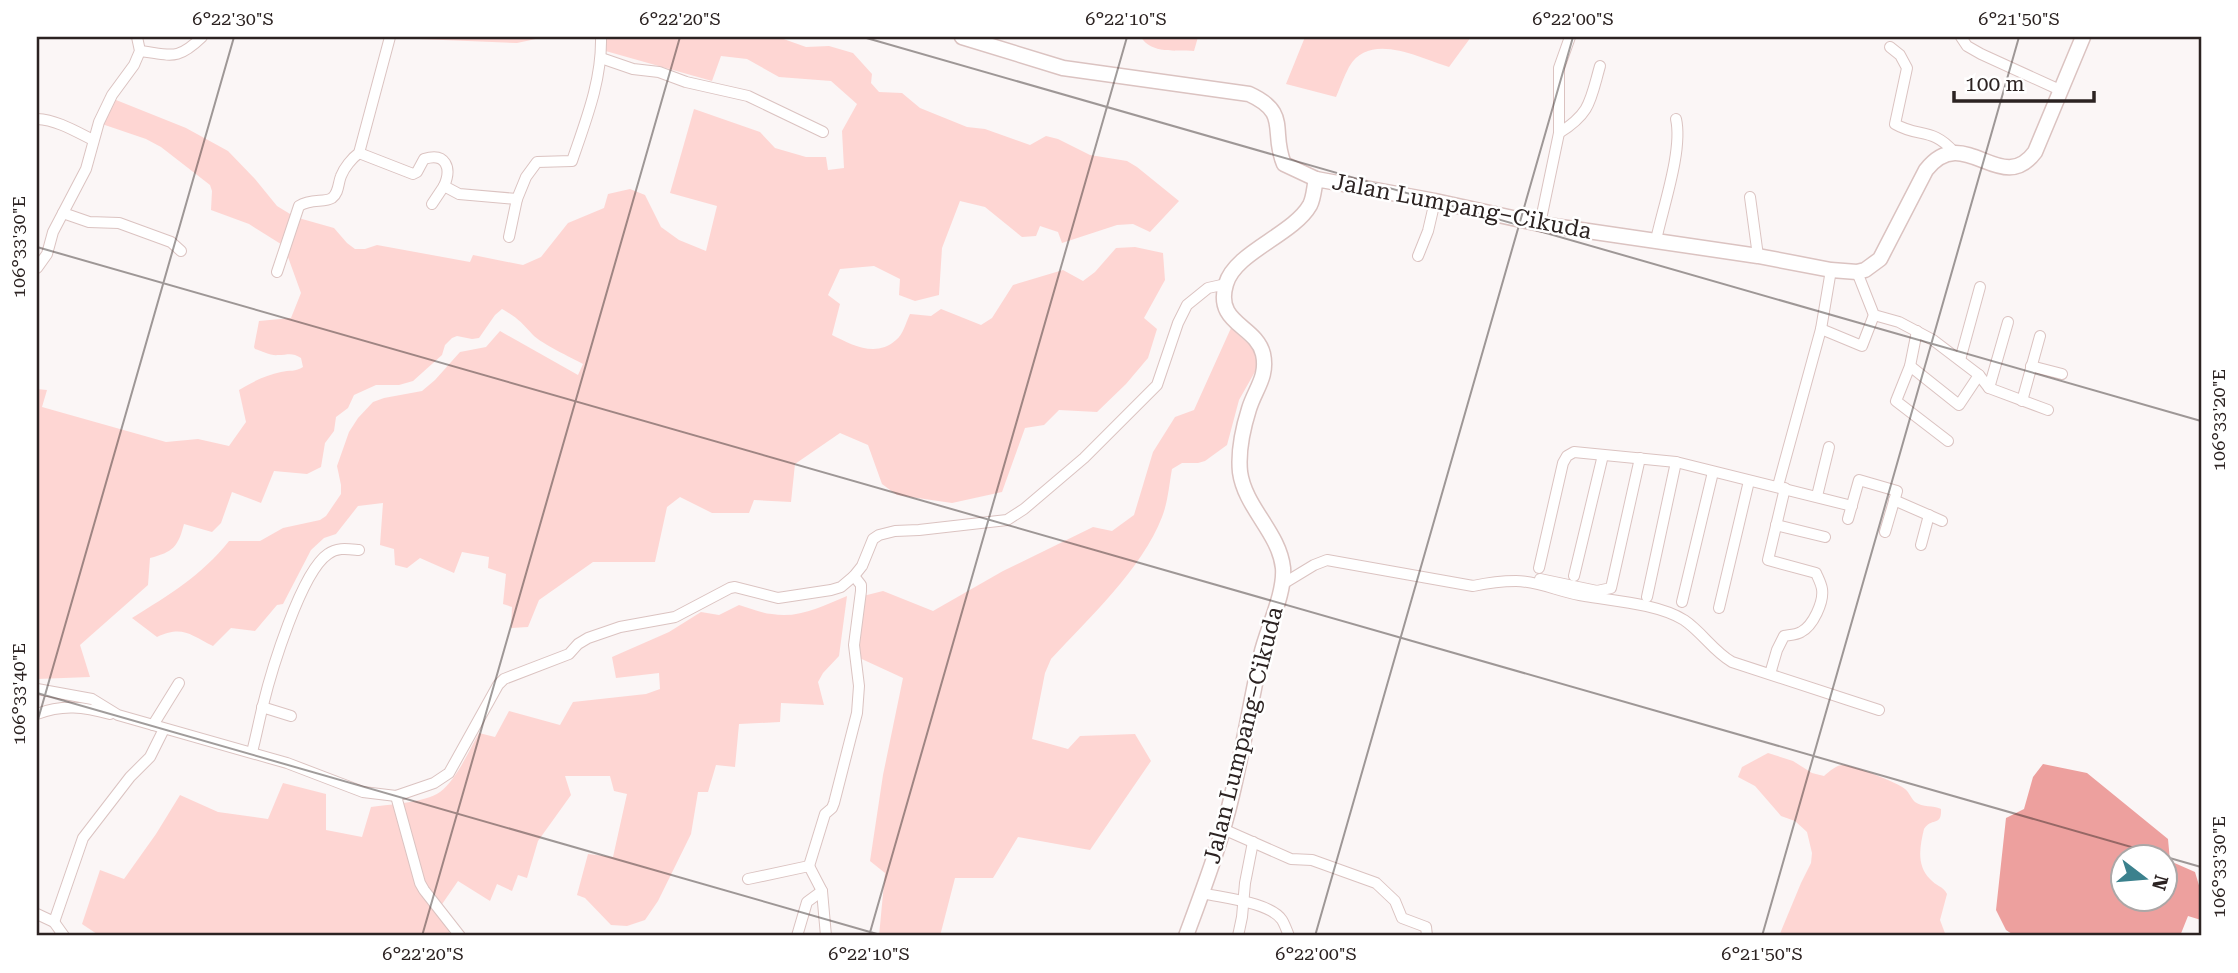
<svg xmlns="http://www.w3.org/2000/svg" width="2238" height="973" viewBox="0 0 2238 973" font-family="'Roboto Serif',serif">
<rect width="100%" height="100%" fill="#fbf6f6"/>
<g fill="#fed6d3">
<path d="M420,37H545L517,43L419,39Z"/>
<path d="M602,37H778L806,47L829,46L853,53L872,74L871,83L879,92L902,93L920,108L967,127L985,129L1030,145L1046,136L1058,139L1090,155L1127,161L1137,167L1179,201L1150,232L1133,224L1117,225L1062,243L1058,232L1040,226L1036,236L1022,237L985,207L960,201L942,248L939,295L915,301L899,295L900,279L874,266L840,269L828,295L840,304L832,335C852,345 876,358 896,340C903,335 906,322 910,314L931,316L941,309L981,325L992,318L1013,285L1063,270L1083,281L1095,272L1116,248L1135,247L1163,253L1165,280L1144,318L1157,329L1148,358L1126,384L1097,412L1059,410L1044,425L1025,428L1002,492L952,503L897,495L882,484L868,445L840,433L795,464L791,502L754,500L749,513H712L680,497L667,507L655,562H593L539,600L528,627L511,628L512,607L503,604L506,574L488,568L489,557L462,552L454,573L420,558L407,568L395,565L394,549L380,545L383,503L358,506L336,534L324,538L311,550L283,604L277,605L255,631L231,628L213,646C190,635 183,625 157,637L132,618C169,595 201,576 229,541H260L283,528L320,520L326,516L341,494V485L337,466L349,432L358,418L373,402L384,398L422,391L435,380L460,352L486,347L500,331L578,375L583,364C570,357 542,344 533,335C521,322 518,318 502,309L495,315L479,338L472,339L457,336L452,338L445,345L442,355L413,381L399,385H376L354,395L348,408L336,417L334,431L325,443L321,467L307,474L274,471L261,503L232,492L221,523L212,532L184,524C178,547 173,552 150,558L148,585L80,645L90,677L37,679V389L47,390L42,407L166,442L198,439L229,446L246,422L239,390C252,382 266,375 281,372C289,370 296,372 303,367L301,358C292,352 288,355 278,355C271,356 262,351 255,349L254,347L259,321L291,318L301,293L284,246L249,224L211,210L212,191L210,185L161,147L146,139L99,123L111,98L186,128L228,151L255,179L277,206L295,217L334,228L347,243L355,249H365L377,245L470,262L473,255L523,265L541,257L568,223L604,208L608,194L630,189L645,195L661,227L679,240L706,251L717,206L670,193L694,109L760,132L775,148L806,157H826L828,170L844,168L842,131L857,104L831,81L779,77L747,59L721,56L712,81L602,50Z"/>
<path d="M1141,37H1198L1194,51C1176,50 1151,54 1141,37Z"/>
<path d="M1305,37H1471L1449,67C1419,58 1370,31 1349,67C1344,76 1340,88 1336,97L1286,84Z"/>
<path d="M1231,328L1252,347L1258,358L1256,370L1239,400L1227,445L1205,461L1198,463H1182L1172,469C1169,485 1168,502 1162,517C1142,569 1088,619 1051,659L1045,673L1032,739L1068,749L1080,736L1135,734L1151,761L1090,850L1018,837L993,878H955L940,936H879L885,873L870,861L883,775L903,678L853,655L859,597L883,591L933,611L1003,571L1093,527L1112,531L1134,515L1153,452L1175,417L1194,410Z"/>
<path d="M847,596L839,656L823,673L818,682L824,705L781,703L780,722L739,724L735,767L716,765L708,792H698L691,834L658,901L645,920L627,926L611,925L585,898L577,895L588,854L613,857L627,794L614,791L610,776H565L571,795L538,841L527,878L518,875L512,891L497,884L490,901L458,881L438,910L450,929L448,936H100L82,924L100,870L124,879L156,834L180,795L218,812L268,819L283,783L326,794V830L362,837L371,807C390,804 424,803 440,792C457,779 468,752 479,733L495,737L509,711L560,725L573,702L646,694L660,689L659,673L616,678L612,657L669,632L701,612L719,615L739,605C750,608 761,613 772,614C798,619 823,606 847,596Z"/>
<path d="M1768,753L1793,761L1812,773L1824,776C1830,771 1836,765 1843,765C1852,765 1899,783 1905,789C1909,792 1911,798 1915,802C1923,808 1933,805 1941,809C1942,827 1931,817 1924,829C1920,846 1916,865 1930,879C1936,886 1943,886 1947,894L1940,920L1946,936H1779L1801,883L1811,863L1812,853L1807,832L1795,821L1781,816L1755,786L1738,777L1742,767Z"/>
</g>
<path fill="#eda09e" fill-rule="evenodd" d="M2043,764L2087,773L2168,839L2170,861L2195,872L2201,892V920L2188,916L2180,936H2015L2006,930L1996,910L2006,818L2024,809L2033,777ZM2122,858H2164V900H2122Z"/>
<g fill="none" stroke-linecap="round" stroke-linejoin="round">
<g stroke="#dbc3c1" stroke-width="12">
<g id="street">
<path d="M1961,37L1967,46L1981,54L2060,90"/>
<path d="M1890,47L1900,55L1907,68L1895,124C1919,138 1932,127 1954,152"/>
<path d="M140,51C172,55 177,61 202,37"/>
<path d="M601,58L633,69L659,72L686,82L748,96L823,132"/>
<path d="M37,119C57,120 75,131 93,140"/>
<path d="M1559,133C1591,113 1590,101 1600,66"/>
<path d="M359,153L413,174L417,172L424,159C446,152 452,168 444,186L459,194L517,199L526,177L537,162L572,161C586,120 602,80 601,37"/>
<path d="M1750,197L1758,256"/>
<path d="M432,204L444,186"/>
<path d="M63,213L89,222L119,223L171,242L181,251"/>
<path d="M1540,224L1559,133V68L1570,37"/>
<path d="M509,237L517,199"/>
<path d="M1656,240C1663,207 1683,150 1676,119"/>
<path d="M1418,256L1428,231L1435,201"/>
<path d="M37,268L47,254L53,232L86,169L99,122L112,95L134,65L140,51L137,37"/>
<path d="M277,272L299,206C311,198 324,203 332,198C339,193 338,183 341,176C344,168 352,158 359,153L390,37"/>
<path d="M1857,272L1874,315L1899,322L1933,340L1979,375L1989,388L2048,410"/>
<path d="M1821,329L1862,346L1874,315"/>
<path d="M1917,331L1910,366L1896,401L1948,441"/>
<path d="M1960,360L1980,287"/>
<path d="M1910,366L1959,405L1979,375"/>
<path d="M2031,366L2062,374"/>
<path d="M1989,388L2008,322"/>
<path d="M2022,401L2040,336"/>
<path d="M1778,486L1821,329L1831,270"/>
<path d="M1817,496L1829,447"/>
<path d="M1894,500L1942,521"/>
<path d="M1848,519L1859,480L1897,491L1885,532"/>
<path d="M1776,525L1825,537"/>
<path d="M1921,545L1929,515"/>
<path d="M1539,568L1563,463L1567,456L1574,452L1676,462L1852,506"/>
<path d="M1574,576L1603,455"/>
<path d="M1540,579L1597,591L1611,588L1640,458"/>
<path d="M1281,585L1314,565L1327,560L1473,586C1487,583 1502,581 1516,581C1539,581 1562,593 1585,596C1614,601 1658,604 1684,620C1702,632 1713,651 1732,662L1879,710"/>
<path d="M1647,597L1676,462"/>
<path d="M1682,602L1713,472"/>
<path d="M1719,608L1749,481"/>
<path d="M1770,674L1777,650L1784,636C1789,635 1796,635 1801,632C1813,626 1824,602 1822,589C1821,583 1818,578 1816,573L1768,560L1785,488"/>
<path d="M37,689L92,699L118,715L287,763L363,792L396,796L434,783L449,773L498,685L504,679L569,654L578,644L588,638L620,627L675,617L730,588L735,587L778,598L831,590L841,587L854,576L862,566L873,539L879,535L895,531L919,530L1007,520L1024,509L1084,458L1157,385L1178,323L1187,305L1208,288L1226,284"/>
<path d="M262,707L291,716"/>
<path d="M37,714C63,704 84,707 110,714"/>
<path d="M153,725L179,683"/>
<path d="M252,752C256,737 259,721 263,705C271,672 301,572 328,554C337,547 348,549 359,550"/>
<path d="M396,796L420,883L424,890L460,936"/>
<path d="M1223,829L1291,859L1312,860L1376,883L1395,901L1402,918L1426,927L1427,936"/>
<path d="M809,866L825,814L832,808L834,803L857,713L859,686L854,645L861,591V585L854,576"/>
<path d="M748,879L809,866L822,891L826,936"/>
<path d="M1202,893C1222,898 1270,902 1282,920C1285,925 1287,931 1289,936"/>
<path d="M37,914L54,922L64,936"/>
<path d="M54,922L83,838L130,777L150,757L164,729"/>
<path d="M797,936L807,902L822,891"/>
<path d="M1238,936L1242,917L1245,883L1253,842"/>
</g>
</g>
<g stroke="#dbc3c1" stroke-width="17">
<g id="secondary">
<path d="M962,37L1063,68L1249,94C1291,113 1270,131 1284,164L1316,179"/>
<path d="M1186,936C1203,890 1221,843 1232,795C1243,749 1251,701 1261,655C1267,629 1285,594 1283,568C1279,532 1245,508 1240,472C1238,452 1243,428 1249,409C1255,389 1268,377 1263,354C1256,325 1214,324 1226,284C1235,252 1293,235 1310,205C1314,197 1314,187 1316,179L1435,201L1540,224L1758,256L1831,270L1857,272L1865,270L1880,259L1926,170C1964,121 2001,198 2035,152L2083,37"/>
</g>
</g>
<use href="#street" stroke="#fff" stroke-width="10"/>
<use href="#secondary" stroke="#fff" stroke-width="14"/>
</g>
<path fill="none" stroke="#2c2322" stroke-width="2" stroke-opacity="0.45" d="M863,37L2201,421M37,247L2201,867M37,693L884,936M37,723L234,37M422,936L680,37M869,936L1127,37M1315,936L1573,37M1762,936L2019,37"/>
<g text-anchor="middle" stroke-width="5" stroke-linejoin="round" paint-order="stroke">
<g font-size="23" fill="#2c2322" stroke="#fff">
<text transform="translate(1462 206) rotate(11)" y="8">Jalan Lumpang–Cikuda</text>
<text transform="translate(1243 735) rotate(-76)" y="8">Jalan Lumpang–Cikuda</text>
</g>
</g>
<rect width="2238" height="973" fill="none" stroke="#ffffff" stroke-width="77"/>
<g transform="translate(2144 878) rotate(106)"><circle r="33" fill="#ffffff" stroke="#aba7a7" stroke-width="2"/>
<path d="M0-5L12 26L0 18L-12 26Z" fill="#3b818d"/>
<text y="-10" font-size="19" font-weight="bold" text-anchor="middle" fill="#2c2322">N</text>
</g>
<path d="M1954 91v10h140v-10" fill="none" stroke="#2c2322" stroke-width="3.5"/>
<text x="1965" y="91" font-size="21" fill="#2c2322" stroke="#ffffff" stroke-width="5" paint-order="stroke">100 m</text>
<rect x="38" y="38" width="2162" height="896" fill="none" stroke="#2c2322" stroke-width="2.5"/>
<g font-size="18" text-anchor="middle" fill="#2c2322">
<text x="233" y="25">6°22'30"S</text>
<text x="680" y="25">6°22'20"S</text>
<text x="1126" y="25">6°22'10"S</text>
<text x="1573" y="25">6°22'00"S</text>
<text x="2019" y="25">6°21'50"S</text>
<text transform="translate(19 247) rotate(-90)" y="6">106°33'30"E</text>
<text transform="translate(2219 420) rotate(-90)" y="6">106°33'20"E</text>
<text transform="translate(19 694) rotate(-90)" y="6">106°33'40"E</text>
<text transform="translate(2219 867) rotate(-90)" y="6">106°33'30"E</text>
<text x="423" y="960">6°22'20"S</text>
<text x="869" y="960">6°22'10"S</text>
<text x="1316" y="960">6°22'00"S</text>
<text x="1762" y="960">6°21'50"S</text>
</g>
</svg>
